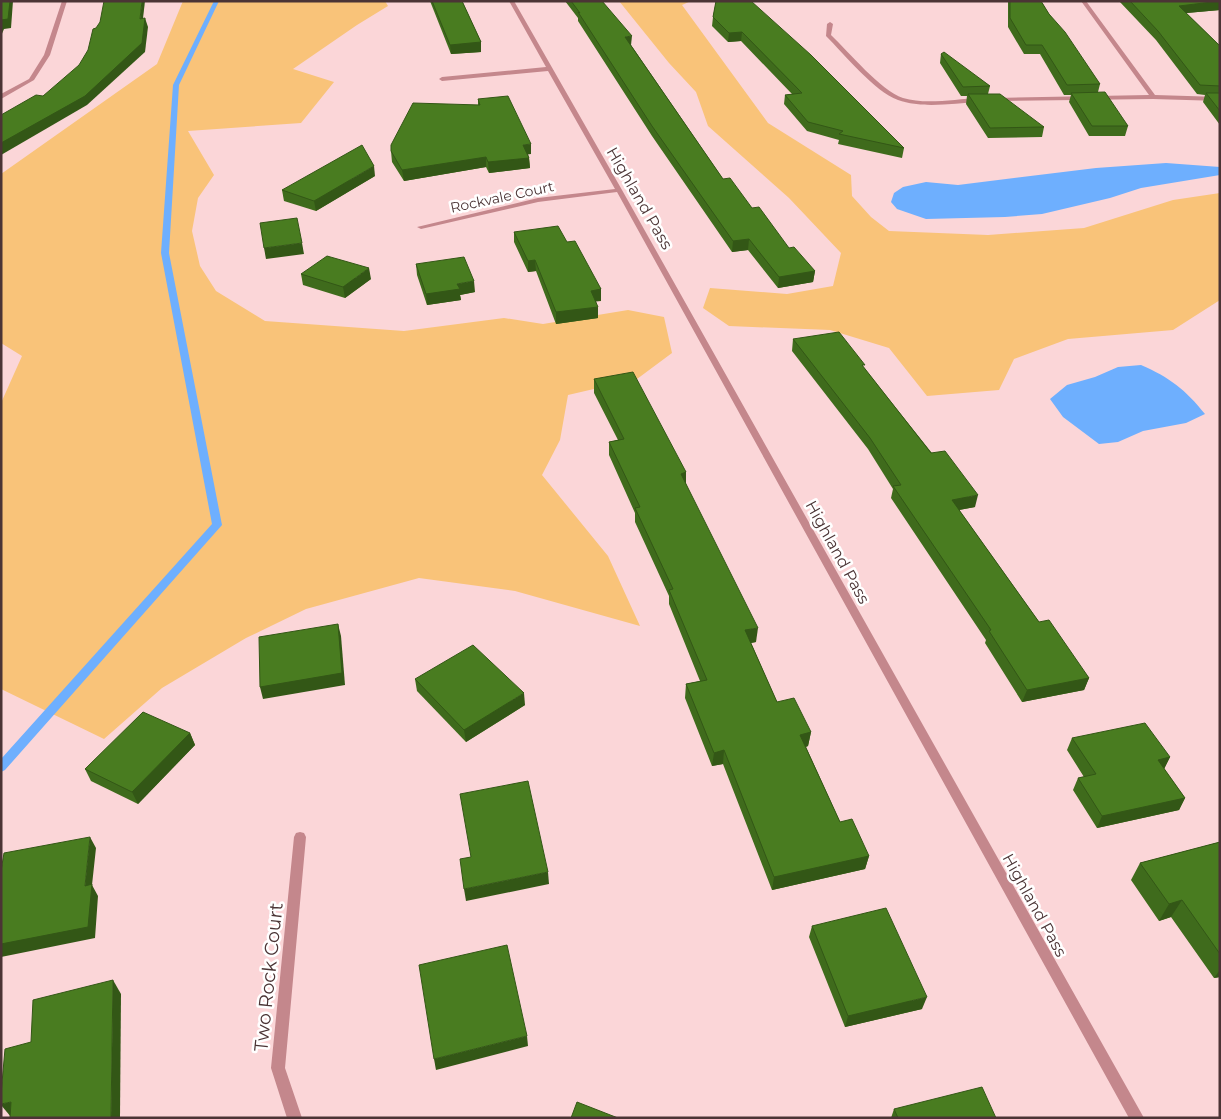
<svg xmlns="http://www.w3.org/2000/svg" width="1221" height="1119" viewBox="0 0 1221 1119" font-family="Montserrat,sans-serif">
<rect width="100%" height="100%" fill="#fbd6d8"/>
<g fill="#f9c379">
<path d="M183,1H385L388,6L357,25L293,69L334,82L301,123L188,131L214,175L198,198L192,231L200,266L216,291L265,321L404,331L504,318L543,324L628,310L664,317L672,353L637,379L568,395L560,440L542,475L608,556L640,626L515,591L419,578L306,609L246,638L162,688L104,739L1,689V403L22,356L1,343V174L157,64Z"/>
<path d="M619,1H691L682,5L768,123L851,175L852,196L871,217L889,231L988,235L1084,228L1173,200L1220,193V300L1173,330L1068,339L1014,359L999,390L927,396L889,348L830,330L729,326L703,308L710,288L787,294L833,286L841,253L789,198L708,126L696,92L669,63Z"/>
</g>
<g fill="#6eaffe">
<path d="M1166,163L1220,167V175L1141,188L1110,198L1042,214L1005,217L926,219L897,209L891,202L894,193L903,187L926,182L958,185L1096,168Z"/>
<path d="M1141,365C1169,377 1186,390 1205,414L1186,423L1143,431L1118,442L1099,444L1063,417L1050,399L1067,385L1095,377L1118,367Z"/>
</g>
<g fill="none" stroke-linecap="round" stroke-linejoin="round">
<path fill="#6eaffe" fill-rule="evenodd" d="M214,1H219L179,85L169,253L222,525L5,770L1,772V759L212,524L161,253L173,85Z"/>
<g fill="#c4878c" fill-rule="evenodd">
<path d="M62,1H67L50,55L34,80L1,99V94L29,79L44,55Z"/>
<path d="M509,1H514L622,190L1144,1118H1129L617,192L538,202L421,229L417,227L538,198L615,189L548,71L442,81L439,79L442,77L546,67Z"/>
<path d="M1081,1H1086L1155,95L1220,97V101L1153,99L994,101L993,100L996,98L1149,95Z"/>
<path d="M830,22L833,24L831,35C849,52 880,90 903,98C926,105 955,99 979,98L982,100L979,102C954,103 923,109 898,100C874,91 845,55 826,36L827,24Z"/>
<path d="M300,832L304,833L306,837L285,1068L302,1118H287L271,1068L294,837L296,833Z"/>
</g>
</g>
<g fill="#3f6b1c">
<path d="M430,1H462L481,42V52L451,54Z"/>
<path d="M565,1H602L631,45L723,179L752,208L789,248L815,271L813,282L778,288L748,250L732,252L652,136L578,21V18Z"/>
<path d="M716,1L904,148L902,158L838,144L839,140L807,131L784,104L785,95L792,94L741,41L728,42L712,26L713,17Z"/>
<path d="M1008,1H1041L1049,14L1100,84L1098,92L1128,126L1125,136H1089L1069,102L1071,95H1064L1040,54H1024L1008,27Z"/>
<path d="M1119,1H1220V10L1186,13L1220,46V125L1203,102L1205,95L1197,94L1156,40Z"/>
<path d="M941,54L990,86L988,94L1044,127L1042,137L988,138L966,104L967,96H961L940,63Z"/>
<path d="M478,99L531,154H528L529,158L530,168L489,173L486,167L404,181L392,162L391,151L478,105Z"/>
<path d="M375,176L316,211L284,201L282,190Z"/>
<path d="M514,232L567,242L601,289V301H596L598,318L556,324L536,271L528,272L514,242Z"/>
<path d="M416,264L475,292L460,295L461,300L427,305L417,275Z"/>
<path d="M301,274L371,279L345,298L303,285Z"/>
<path d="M793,339L864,368L975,507L959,510L1039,622L1089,678L1084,690L1022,702L985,643L986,640L891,498L893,489L868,449L792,351Z"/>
<path d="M594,379L686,472V484L756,642L751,643L777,702L811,732L808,746L806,747L840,822L869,856L865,869L772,890L723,764L712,766L685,698L686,684L700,681L669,604V596L635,522V513L609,455V442L618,440L594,393Z"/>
<path d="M415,679L525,705L466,742L417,691Z"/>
<path d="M190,733L195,745L138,804L91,781L85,769Z"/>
<path d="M1072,738L1170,757L1164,769L1185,798L1179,810L1097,828L1073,790L1078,778L1084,777L1067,750Z"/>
<path d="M1220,842V977L1214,978L1171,917L1159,921L1131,880L1140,863Z"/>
<path d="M812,926L922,1009L845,1027L809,937Z"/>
<path d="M894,1109L996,1118H891Z"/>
</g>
<g fill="#335716">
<path d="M10,1H13L11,28L4,29L1,36V20Z"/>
<path d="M142,1H145L142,27L140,19Z"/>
<path d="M1220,1V10L1176,14L1179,6Z"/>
<path d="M145,18L148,27L145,52L87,105L1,155V143Z"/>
<path d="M742,32L741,41L728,42L729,33Z"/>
<path d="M632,36L631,45L625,46V37Z"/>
<path d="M481,42V52L451,54L450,45Z"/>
<path d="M531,144V154L524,155L523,145Z"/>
<path d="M486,157V167L404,181L402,170Z"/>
<path d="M529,158L530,168L489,173L488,162Z"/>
<path d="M374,166L375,176L316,211L314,201Z"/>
<path d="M749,239L748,250L732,252L733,241Z"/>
<path d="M302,243L304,254L266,259L264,248Z"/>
<path d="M535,260L536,271L528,272V261Z"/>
<path d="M369,268L371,279L345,298L343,287Z"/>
<path d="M815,271L813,282L778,288L779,277Z"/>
<path d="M474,281L475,292L460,295L461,300L427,305L426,294L457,284Z"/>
<path d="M601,289V301L591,302V291Z"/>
<path d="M598,307V318L556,324V312Z"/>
<path d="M686,472V486L681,474Z"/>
<path d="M978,495L975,507L948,512L952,500Z"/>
<path d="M338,624L341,636L345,685L263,699L260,687Z"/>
<path d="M758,628L756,642L744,644L745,630Z"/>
<path d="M1089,678L1084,690L1022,702L1027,690Z"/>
<path d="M524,693L525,705L466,742L464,730Z"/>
<path d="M811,732L808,746L798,749L800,735Z"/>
<path d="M190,733L195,745L138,804L132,792Z"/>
<path d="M724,750L723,764L712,766L714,753Z"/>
<path d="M1170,757L1164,769L1158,760Z"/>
<path d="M1185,798L1179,810L1097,828L1102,816Z"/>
<path d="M90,837L96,848L92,885L98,896L95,938L1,957V944L85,886Z"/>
<path d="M869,856L865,869L772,890L774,877Z"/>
<path d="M548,872L549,884L466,901L464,889Z"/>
<path d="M1182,900L1171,917L1159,921L1169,904Z"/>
<path d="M1220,970V977L1214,978Z"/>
<path d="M113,980L121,994L120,1118H111Z"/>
<path d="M927,997L922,1009L845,1027L848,1016Z"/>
<path d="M527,1036L528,1046L436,1070L434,1059Z"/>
<path d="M11,1102V1117L1,1105V1104Z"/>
</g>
<g fill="#497c20" stroke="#335716">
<path d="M1,1H10L8,19L1,20Z"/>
<path d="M104,1H142L140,19L145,18L142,43L85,96L1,143V115L36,95L43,96L79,65L88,50L93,29L96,28L100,22Z"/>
<path d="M432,1H462L481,42L450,45Z"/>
<path d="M571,1H602L632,36L625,37L723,179L730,178L752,208L759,207L789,248L794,247L815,271L779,277L749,239L733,241L652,126L578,12L580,13Z"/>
<path d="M716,1H751L811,55L904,148L839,134L843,131L808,122L785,95L802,93L742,32L729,33L713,17Z"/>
<path d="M1010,1H1041L1049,14L1065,32L1100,84L1067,85L1042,45H1026L1010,18Z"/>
<path d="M1130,1H1220L1179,6L1220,46V86L1200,85L1158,31Z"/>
<path d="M944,52L990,86L963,87L941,54Z"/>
<path d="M1105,92L1128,126H1092L1071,93Z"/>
<path d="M1206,93H1220V111Z"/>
<path d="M968,94H1000L1044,127L990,128Z"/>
<path d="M508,96L531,144L523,145L529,158L488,162L486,157L402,170L391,151V145L413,103L480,105L478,99Z"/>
<path d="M362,145L374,166L314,201L282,190Z"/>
<path d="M297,218L302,243L264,248L260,223Z"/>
<path d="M558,226L567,242L575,241L601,289L591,291L598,307L556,312L535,260L528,261L514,232Z"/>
<path d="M327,256L369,268L343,287L301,274Z"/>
<path d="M464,257L474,281L457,284L460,289L426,294L416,264Z"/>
<path d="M839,332L865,365H862L931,453L945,451L978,495L952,500L1039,622L1049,620L1089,678L1027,690L989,631L991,630L893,486L901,485L870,438L793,339Z"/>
<path d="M633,372L686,472L681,474L758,628L745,630L777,702L794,698L811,732L800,735L840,822L852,819L869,856L774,877L724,750L714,753L686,684L707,680L669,590L673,589L635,508L640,507L609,442L624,439L594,379Z"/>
<path d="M338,624L342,673L260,687L259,637Z"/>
<path d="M473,645L524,693L464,730L415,679Z"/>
<path d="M143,712L190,733L132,792L85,769Z"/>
<path d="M1145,723L1170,757L1158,760L1185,798L1102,816L1078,778L1096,774L1072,738Z"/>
<path d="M528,781L548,872L464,889L460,859L471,857L460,794Z"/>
<path d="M90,837L85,886L92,884L88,927L1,944V871L4,853Z"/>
<path d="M1220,842V954L1182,900L1169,904L1140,863Z"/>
<path d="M886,908L927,997L848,1016L812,926Z"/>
<path d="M507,945L527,1036L434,1059L419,965Z"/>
<path d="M113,980L111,1118H10L11,1102L1,1104V1094L5,1049L31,1042L33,1000Z"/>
<path d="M982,1087L996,1118H898L894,1109Z"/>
<path d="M577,1102L618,1118H571Z"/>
</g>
<g text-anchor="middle" stroke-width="5" stroke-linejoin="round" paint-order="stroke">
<g font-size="14" fill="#4b3435" stroke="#fff">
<text transform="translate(502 197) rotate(-12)" y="5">Rockvale Court</text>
</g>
<g font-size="16" fill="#4b3435" stroke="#fff">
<text transform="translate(640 198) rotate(60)" y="6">Highland Pass</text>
<text transform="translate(838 552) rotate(61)" y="6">Highland Pass</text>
<text transform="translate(1035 905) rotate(61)" y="6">Highland Pass</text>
</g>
<g font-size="19" fill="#4b3435" stroke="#fff">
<text transform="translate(268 977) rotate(-84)" y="7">Two Rock Court</text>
</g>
</g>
<rect width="1221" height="1119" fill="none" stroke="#4b3435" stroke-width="5"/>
</svg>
